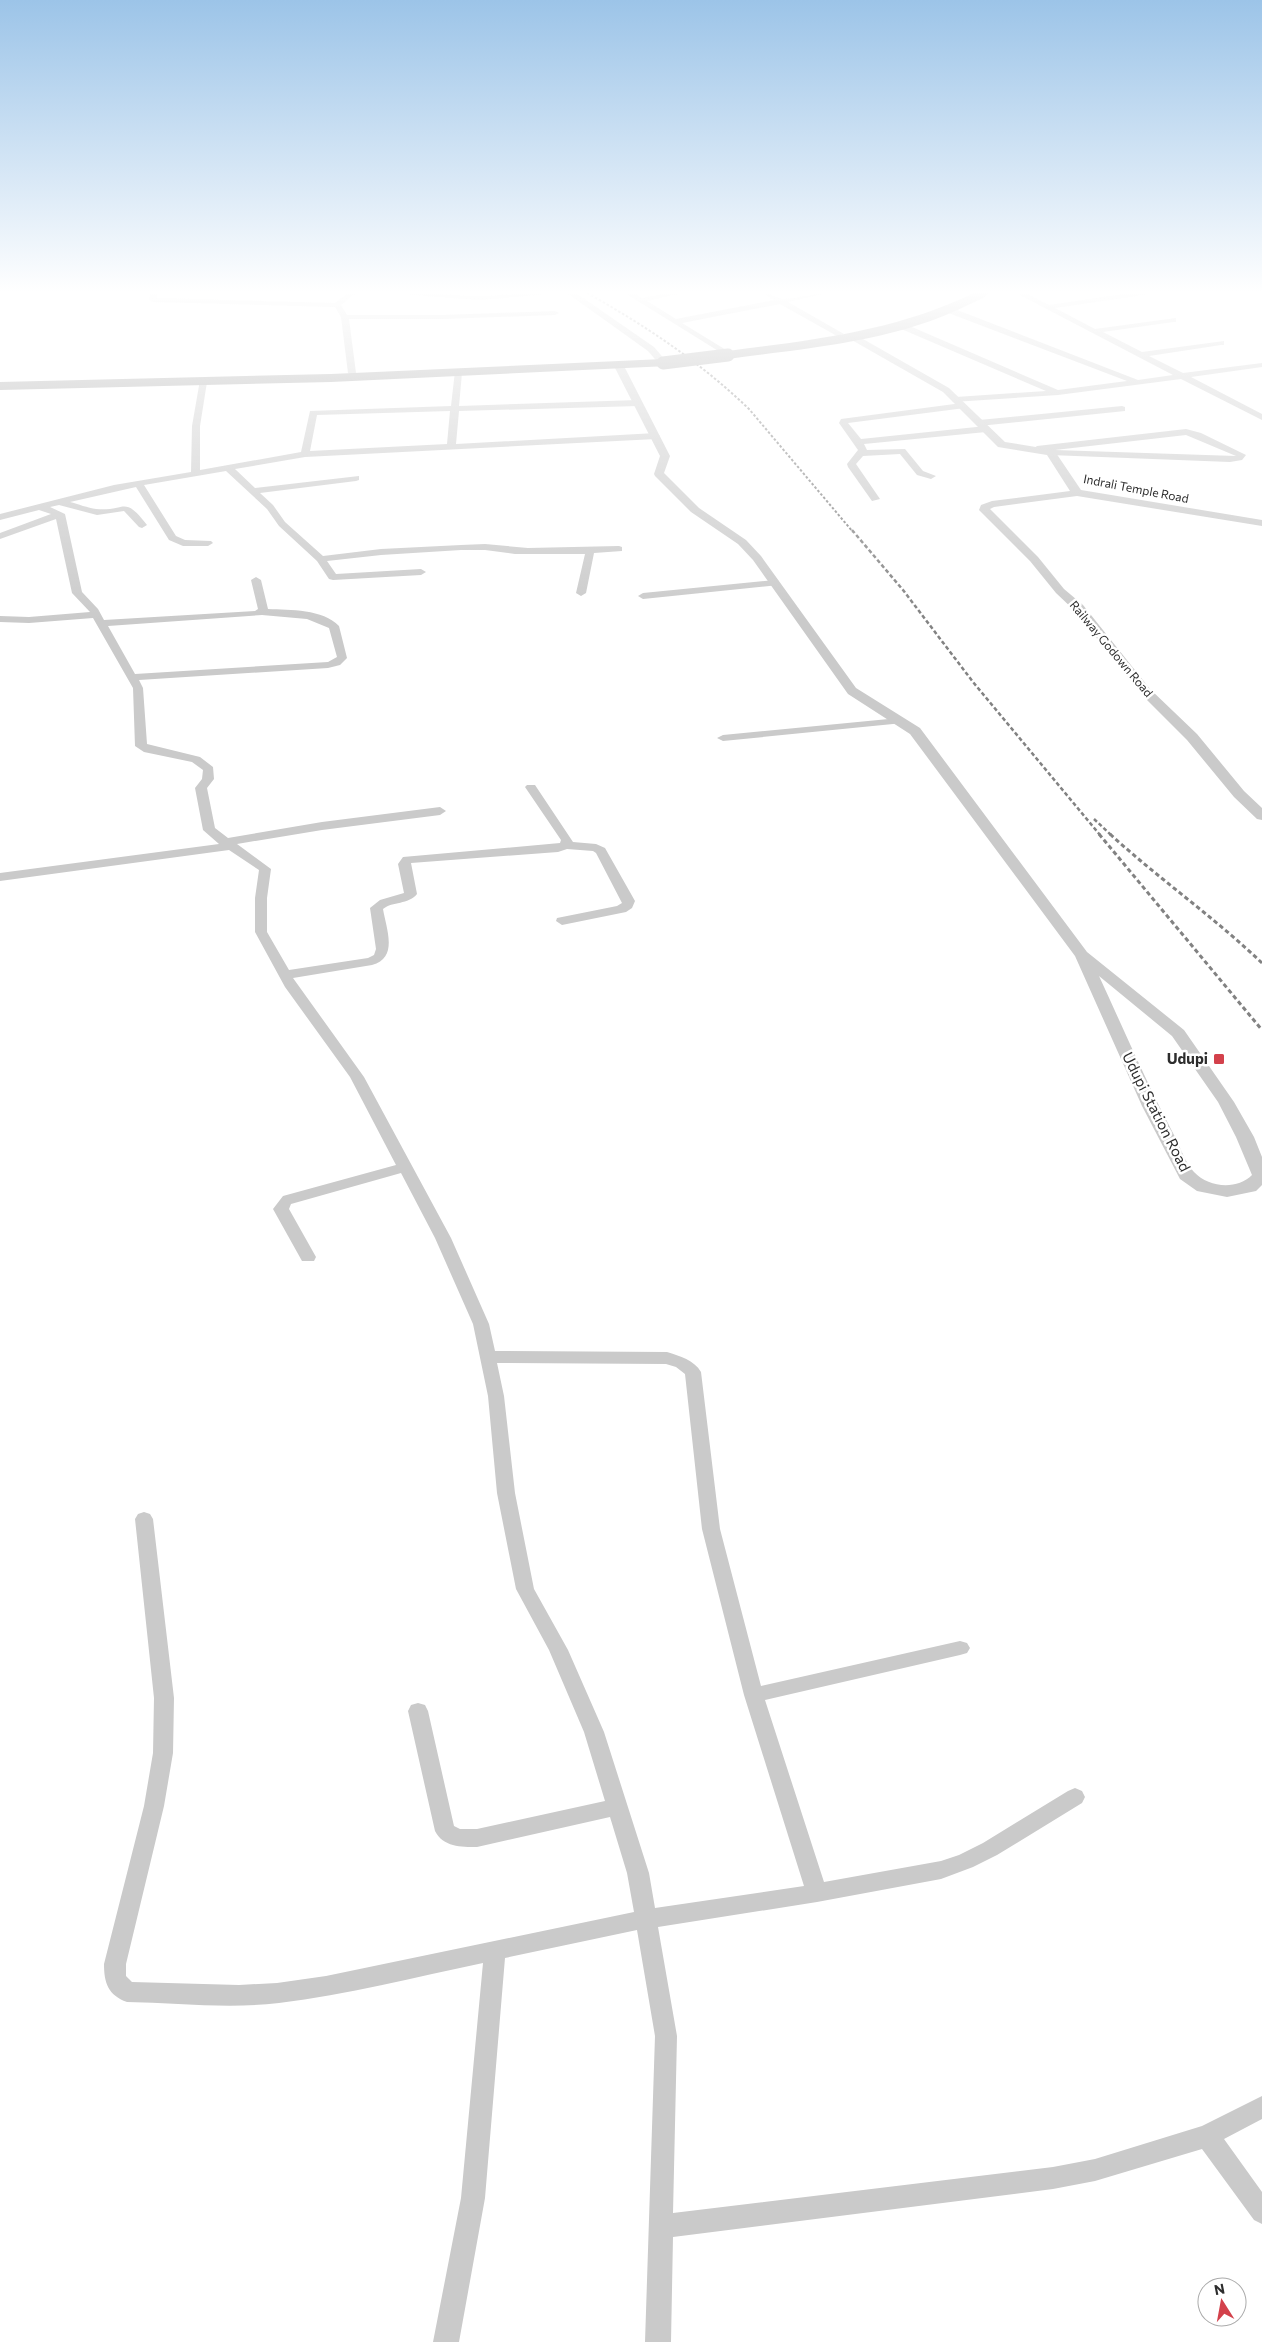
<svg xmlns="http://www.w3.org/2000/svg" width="1262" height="2342" viewBox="0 0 1262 2342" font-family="Commissioner,sans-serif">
<rect width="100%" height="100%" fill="#fff"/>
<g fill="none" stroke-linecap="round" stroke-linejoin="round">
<g fill="#cacaca" fill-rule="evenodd">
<path d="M150,293H158L157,298L335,303L348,293H356L341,305L347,315H443L555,311L559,313L555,315L443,319H349L356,373L352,375L348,373L341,317L335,307L153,302L149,300Z"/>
<path d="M407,293L479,296L543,293L539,295L479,300L411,295Z"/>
<path d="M567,293H576L654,347L666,361V365H660L648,351Z"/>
<path d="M625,293H634L642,298L667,293H682L647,301L676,319L774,300L762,293C772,293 774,297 782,299C790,300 815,293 827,293L788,302L844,334L837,336L780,304L682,323L731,353L732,355L728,357Z"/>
<path d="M1016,293H1025L1049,305L1130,293H1148L1144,295L1055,308L1095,329L1176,318V322H1173L1103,332L1142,352L1224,341V345H1221L1149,356L1183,373L1262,363V367L1191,377L1262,414V420L1181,379L1058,395L953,402L952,400L956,397L1046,391L899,328V324H905L1058,390L1127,381L946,312V308H952L1138,380L1173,375Z"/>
<path d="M455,371L462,373L459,406L638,400L642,403L638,406L459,411L456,444L656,433L660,436L656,439L305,457L235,469L255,488L359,476V480L356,481L260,493L273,505L285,522L323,556L381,549L461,545L485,544L528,548L619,546L622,547V551L594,553L586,593L581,596L576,593L585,554H515L485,550H461L381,555L327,561L336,574L421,569L426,572L421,575L333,580L329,579L317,561L279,526L267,509L226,471L144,485L176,536L185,540L211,541L213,543L208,546H183L169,540L136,487L70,502C78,504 88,508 96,509C126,512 123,494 147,525L142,528L139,527L124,511L97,515L59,505L50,507L65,514L82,592L98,609L104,620L255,611L258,609L251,580L256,577L261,580L268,609C290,610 323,609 339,626L347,658L340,665L328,668L139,680L143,688L147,744L200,757L213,767L214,779L207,788L215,828L228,838L322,822L440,807L446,811L440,815L322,830L237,844L271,869L267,898V932L289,970L368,958L374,955L376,949L370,908L380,900L404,893L398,864L403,857L560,843L561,840L525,787L527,785H535L573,842L596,844L605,848L635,901L632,908L626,912L562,925L556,921L557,918L617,906L622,903L596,853L593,851L567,849L558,852L411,863L417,894C408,905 393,901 383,909C386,928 399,958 372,965L293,978L364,1077L451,1238L489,1324L495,1351L667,1352C680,1356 694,1360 701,1372L720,1529L761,1686L960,1641L967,1643L970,1648L967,1653L960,1655L765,1700L824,1882L941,1861L959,1855L983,1843L1068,1791L1075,1788L1082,1791L1085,1797L1082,1803L997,1855L973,1867L941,1879L817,1902L658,1927L677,2036L673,2213L1053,2167L1095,2159L1202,2126L1262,2096V2119L1224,2139L1262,2192V2224L1254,2220L1202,2149L1095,2181L1053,2189L673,2237L671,2342H645L655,2036L637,1930L505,1958L485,2198L459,2342H433L461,2198L483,1963C415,1977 347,1995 279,2003C229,2009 177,2003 127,2002C108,1995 104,1983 104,1964L144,1806L153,1753L154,1698L135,1519L138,1514L144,1512L150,1514L153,1519L174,1698L173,1753L164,1806L126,1964V1976L132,1982L239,1985L277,1983L326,1976L634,1912L627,1873L610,1817L477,1847C461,1847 443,1847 435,1831L408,1711L411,1705L418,1703L425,1705L428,1711L454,1826L460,1829H477L605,1801L584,1732L549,1650L516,1589L497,1493L488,1396L473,1324L435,1238L401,1173L291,1204L289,1209L316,1257L314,1261H302L273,1209L283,1196L396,1165L350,1077L285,987L255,932V898L259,870L229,850L0,881V873L219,844L203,830L195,788L202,779L203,770L192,762L144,752L135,746L133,688L93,618L29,623L0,622V616L29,617L90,612L72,593L56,519L0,539V533L51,514L39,510L0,520V514L114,485L191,472L192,426L200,380L207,382L200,426V470L301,452L310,411L451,406ZM450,411L447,444L310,451L317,415ZM262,615L307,619L329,628L337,657L328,662L135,674L108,626ZM497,1363L666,1364L676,1367L685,1374L702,1529L744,1695L804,1886L655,1908L649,1873L604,1732L568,1650L534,1589L515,1493L504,1396Z"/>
<path d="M962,403L965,404V408L848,423L861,439L986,426L990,429L986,432L864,444L867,450L905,449L923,471L936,476L931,479L917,475L900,454L863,456L856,464L880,499L872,501L848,467L847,464L858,450L839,423L841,419Z"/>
<path d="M1122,406L1125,407V411L979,426L975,423L979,420Z"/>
<path d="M1186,429L1201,433L1246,455L1242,460L1230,462L1050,455L1047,454V451L1037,452L1033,449L1037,446ZM1186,435L1236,456L1055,450Z"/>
<path d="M775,580L779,581V585L643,599L638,596L643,593Z"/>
<path d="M899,718L903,719V723L723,741L717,738L723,735Z"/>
</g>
<g fill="#cacaca" fill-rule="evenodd">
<path d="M850,335H856L949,388L1005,442L1054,450L1081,490L1262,520V526L1077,496L994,507L990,509L1038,557L1064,589L1083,605L1150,689L1197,734L1244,791L1262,808V820L1257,819L1234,797L1187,740L1142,695L1075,611L1056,593L1030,561L979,510L981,505L992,501L1070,491L1047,455L998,447L943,392L850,339Z"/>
<path d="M619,363L624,366L670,456L664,473L699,508L746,540L761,556L856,688L920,728L1087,952L1184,1030L1234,1102L1254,1137L1262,1157V1185L1256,1191L1227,1197L1197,1191L1180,1179L1142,1106L1075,956L910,734L848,694L753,560L738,544L691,512L655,476L654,474L660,456L614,366ZM1099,976L1172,1036L1218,1102L1236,1137L1252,1175C1237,1190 1209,1188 1194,1172C1185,1163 1180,1146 1174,1135C1147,1084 1124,1030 1099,976Z"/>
</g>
<g fill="#9c9c9c" fill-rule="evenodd">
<path d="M974,293H989C984,299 973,302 966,306C893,342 807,348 728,359L722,355L728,351C813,340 896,331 974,293Z"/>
<path d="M663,359L669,363L668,366L331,382L0,390V382L331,374Z"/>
</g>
<path stroke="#828282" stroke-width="2" stroke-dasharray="2.5 2" stroke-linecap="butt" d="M587,293C646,326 700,362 749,409L853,532"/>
<g stroke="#828282" stroke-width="2.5" stroke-dasharray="4 2.5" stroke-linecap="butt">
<path d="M852,530L903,590L973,682L1100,835"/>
<path d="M1094,819L1111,835"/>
</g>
<g stroke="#828282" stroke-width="3" stroke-dasharray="4.5 3" stroke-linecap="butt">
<path d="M1099,834L1262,1030"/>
<path d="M1110,834C1159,879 1214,917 1262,963"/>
</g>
<path stroke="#9c9c9c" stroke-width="13" d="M663,363L728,355"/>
</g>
<linearGradient id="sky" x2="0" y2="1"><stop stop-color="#9cc4e8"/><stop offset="0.47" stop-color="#fff"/><stop offset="1" stop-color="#fff" stop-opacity="0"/></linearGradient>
<rect width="1262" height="621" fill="url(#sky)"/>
<rect fill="#d3414b" stroke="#fff" stroke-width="2" x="1213" y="1053" width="12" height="12" rx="2.5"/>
<g text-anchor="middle" stroke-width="5" stroke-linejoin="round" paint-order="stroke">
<g font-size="12" fill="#2d2d2d" stroke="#fff">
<text transform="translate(1136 489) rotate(11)" y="4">Indrali Temple Road</text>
<text transform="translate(1111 649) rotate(50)" y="4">Railway Godown Road</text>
</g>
<g font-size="15" font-weight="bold" fill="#2d2d2d" stroke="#fff" text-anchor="end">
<text x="1208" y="1064">Udupi</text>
</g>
<g font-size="15" fill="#2d2d2d" stroke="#fff">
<text transform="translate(1156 1112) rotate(63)" y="5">Udupi Station Road</text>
</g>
</g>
<g transform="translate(1222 2302) rotate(349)"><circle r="24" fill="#ffffff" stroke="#ababab"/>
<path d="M0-4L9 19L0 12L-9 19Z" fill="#d3414b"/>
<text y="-8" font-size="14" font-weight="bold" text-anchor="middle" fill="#2d2d2d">N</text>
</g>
</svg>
